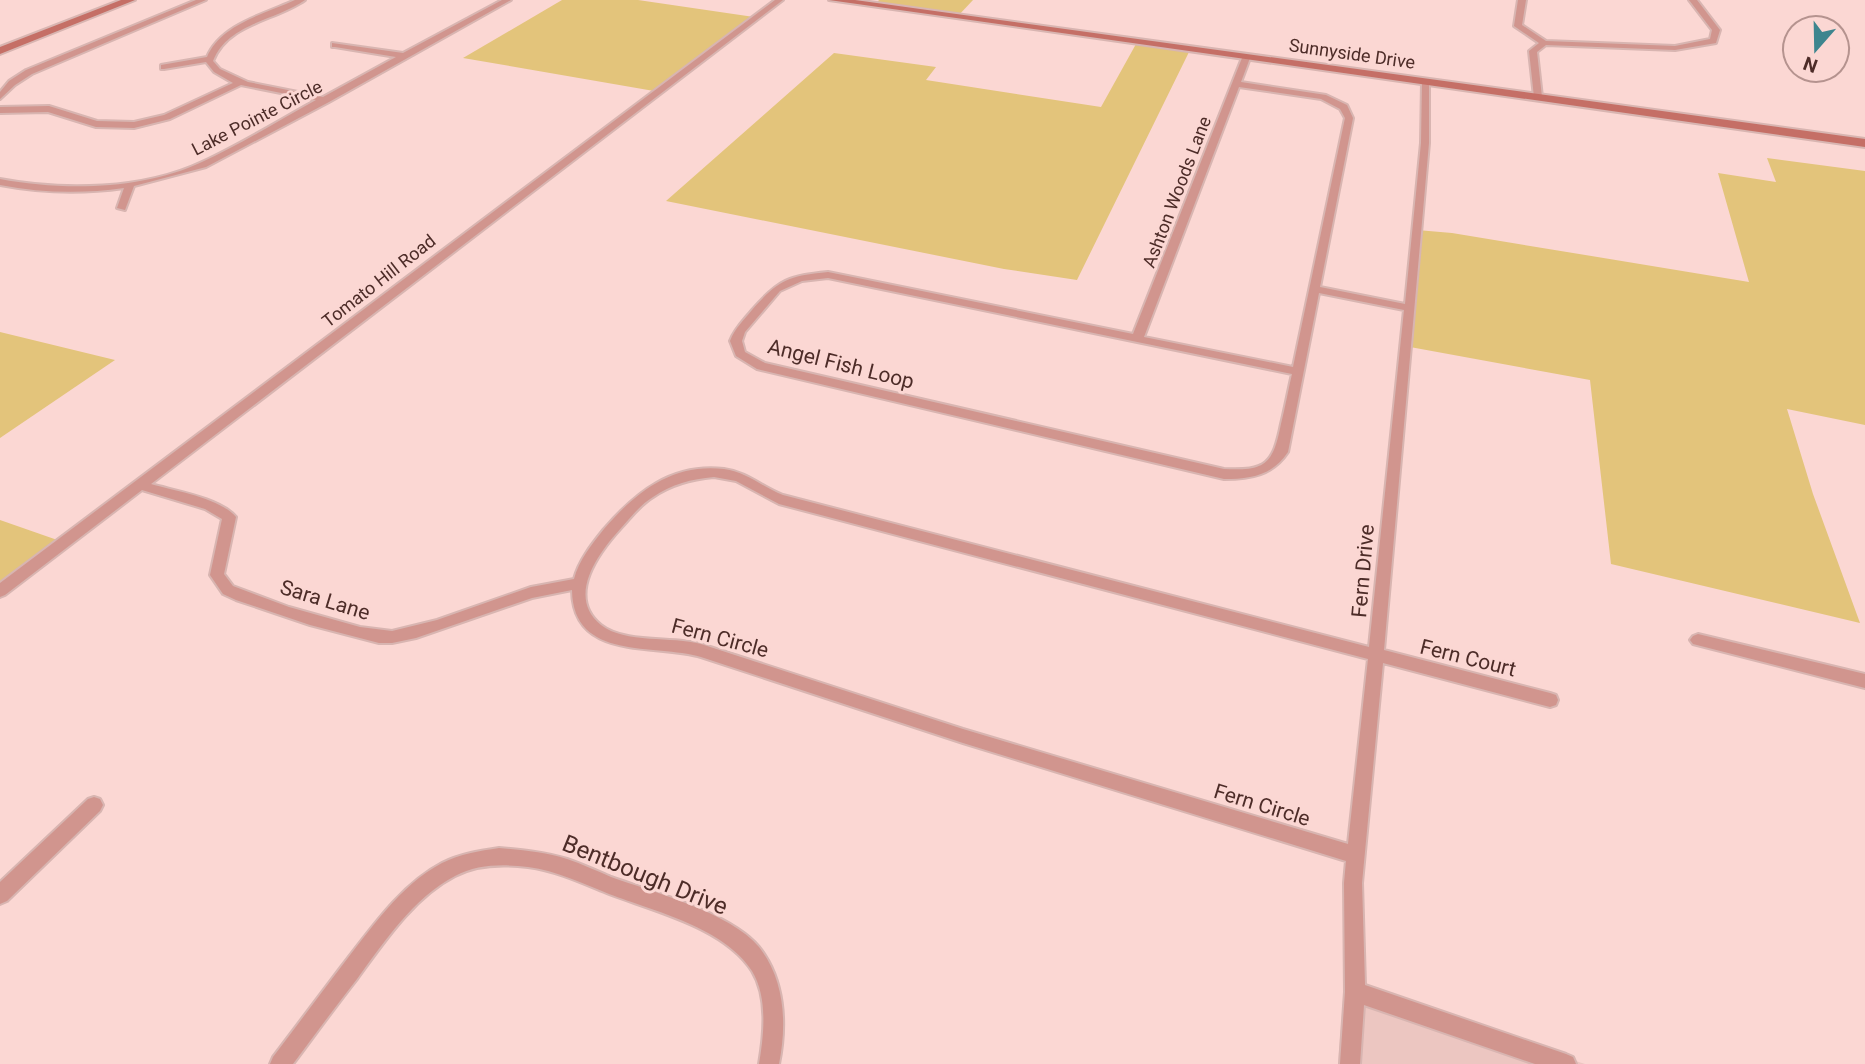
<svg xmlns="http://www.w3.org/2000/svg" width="1865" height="1064" viewBox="0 0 1865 1064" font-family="Roboto,sans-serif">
<rect width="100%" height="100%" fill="#fbd7d3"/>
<path fill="#ecc6c1" d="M1344,987L1585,1064H1338Z"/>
<g fill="#e3c47b">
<path d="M562,0H638L754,17L654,91L463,58Z"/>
<path d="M879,0H973L957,17L875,5Z"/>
<path d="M1136,44L1189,52L1077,280L1004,269L666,201L834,53L936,67L926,80L1101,107Z"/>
<path d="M1767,158L1865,171V425L1787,409L1813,494L1860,623L1611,564L1590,380L1410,347L1417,230L1452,233L1749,282L1718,173L1776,182Z"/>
<path d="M0,332L115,360L0,438Z"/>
<path d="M0,520L63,542L0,590Z"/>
</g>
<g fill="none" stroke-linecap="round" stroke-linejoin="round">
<g stroke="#d8b5b1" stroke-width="4">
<g id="street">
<path d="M196,0H206L32,74L15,85L0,99V92L9,81L26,70Z"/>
<path d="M295,0H305C275,21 228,23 213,61L220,69L248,82L323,97L396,57L335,47H332V43L403,53L502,0H511L329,102L206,167L134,186L125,210L117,208L124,188C82,194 42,193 0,185V179C63,191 143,190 202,162C241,144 278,121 316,100L241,85L170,119L134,128L96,127L48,112L0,113V107L49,106L97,121L134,122L164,115L233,83L214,72L206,62L164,69H161V65L207,57C221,24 265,14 295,0Z"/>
<path d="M775,0H783L151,484C175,491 220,498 236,517L224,574L233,586L289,607L360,627L392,631L437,620L531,587L574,579C579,560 592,544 604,529C636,492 672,463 724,469C747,472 762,487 783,495L1369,647L1404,310L1319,293L1288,452C1273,475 1251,479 1224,479L757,369L736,356L730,341C735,328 744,320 752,310C779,279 789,276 828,272L1133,334L1242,58L1246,56L1250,58L1241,82L1326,95L1347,105L1353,118L1320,287L1405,304L1421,143L1422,82L1429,80V143L1384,650L1550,693L1556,695L1558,700L1556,705L1550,707L1383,663L1362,883L1365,985L1566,1054L1573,1057L1576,1064H1535L1364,1005L1360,1064H1340L1345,992L1344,883L1346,861L963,743L701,657C655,643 573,662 572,590L532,598L416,638L392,643H379L310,625L236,600L223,594L210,575L222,519L205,509L142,490L5,595L0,597V583ZM1239,87L1321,99L1340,109L1345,118L1293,367L1144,337ZM828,278L1292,374C1288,391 1285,408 1281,424C1273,464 1266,471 1224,469L765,363L745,352L742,341L745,332L780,291L802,281ZM714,477L736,481L779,504L1368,659L1348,844L963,729L701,644C672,636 625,644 601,625C565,596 600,551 622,527C632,516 640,505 653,497C672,484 691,479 714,477Z"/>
<path d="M1518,0H1526L1522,25L1546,41L1675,46L1710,39L1712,30L1689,0H1697L1720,30L1716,43L1675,50L1546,45L1537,52L1542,97L1538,99L1534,97L1529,51L1539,43L1514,26Z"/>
<path d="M1698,634L1865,674V688L1693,644L1690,640L1693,636Z"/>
<path d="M94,797L100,799L103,805L100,811L7,901L0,904V882L88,799Z"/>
<path d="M499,848C522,850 545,852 567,859C582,864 597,871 611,877C653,892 731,913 759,947C785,980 787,1024 779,1064H759C764,1035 768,997 752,971C725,928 654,911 609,894C582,883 557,871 528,867C504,864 477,864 455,876C414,897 384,942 357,979C335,1007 314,1036 293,1064H270L273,1057C296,1027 318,997 341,967C370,930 400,885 442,863C460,854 479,851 499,848Z"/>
</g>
</g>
<g stroke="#d8b5b1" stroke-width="4">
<g id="secondary">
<path d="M121,0H135L0,54V47Z"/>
<path d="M829,0H855L1865,139V147Z"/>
</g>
</g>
<use href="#street" fill="#d1958e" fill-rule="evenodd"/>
<use href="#secondary" fill="#c56f66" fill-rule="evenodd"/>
</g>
<g text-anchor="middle" stroke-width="6" stroke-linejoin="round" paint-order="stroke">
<g font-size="18" fill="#4d2c28" stroke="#fbd7d3">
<text transform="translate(1352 54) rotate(8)" y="6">Sunnyside Drive</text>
<text transform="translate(257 118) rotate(-27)" y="6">Lake Pointe Circle</text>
<text transform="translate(1177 192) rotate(-69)" y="6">Ashton Woods Lane</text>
<text transform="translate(379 281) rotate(-38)" y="6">Tomato Hill Road</text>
</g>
<g font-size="21" fill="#4d2c28" stroke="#fbd7d3">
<text transform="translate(841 364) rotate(14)" y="7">Angel Fish Loop</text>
<text transform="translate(1363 571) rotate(-85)" y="7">Fern Drive</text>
<text transform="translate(325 600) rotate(17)" y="7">Sara Lane</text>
<text transform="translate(720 638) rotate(15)" y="7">Fern Circle</text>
<text transform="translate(1468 658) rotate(14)" y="7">Fern Court</text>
<text transform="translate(1262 805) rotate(17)" y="7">Fern Circle</text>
</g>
<g font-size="24" fill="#4d2c28" stroke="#fbd7d3">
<text transform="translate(645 875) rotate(22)" y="8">Bentbough Drive</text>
</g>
</g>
<g transform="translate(1816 49) rotate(200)"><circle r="33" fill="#fbd7d3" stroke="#b5938f" stroke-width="2"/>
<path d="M0-5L12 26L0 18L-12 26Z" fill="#3e858e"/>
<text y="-10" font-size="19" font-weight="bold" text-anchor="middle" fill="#4d2c28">N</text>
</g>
</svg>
